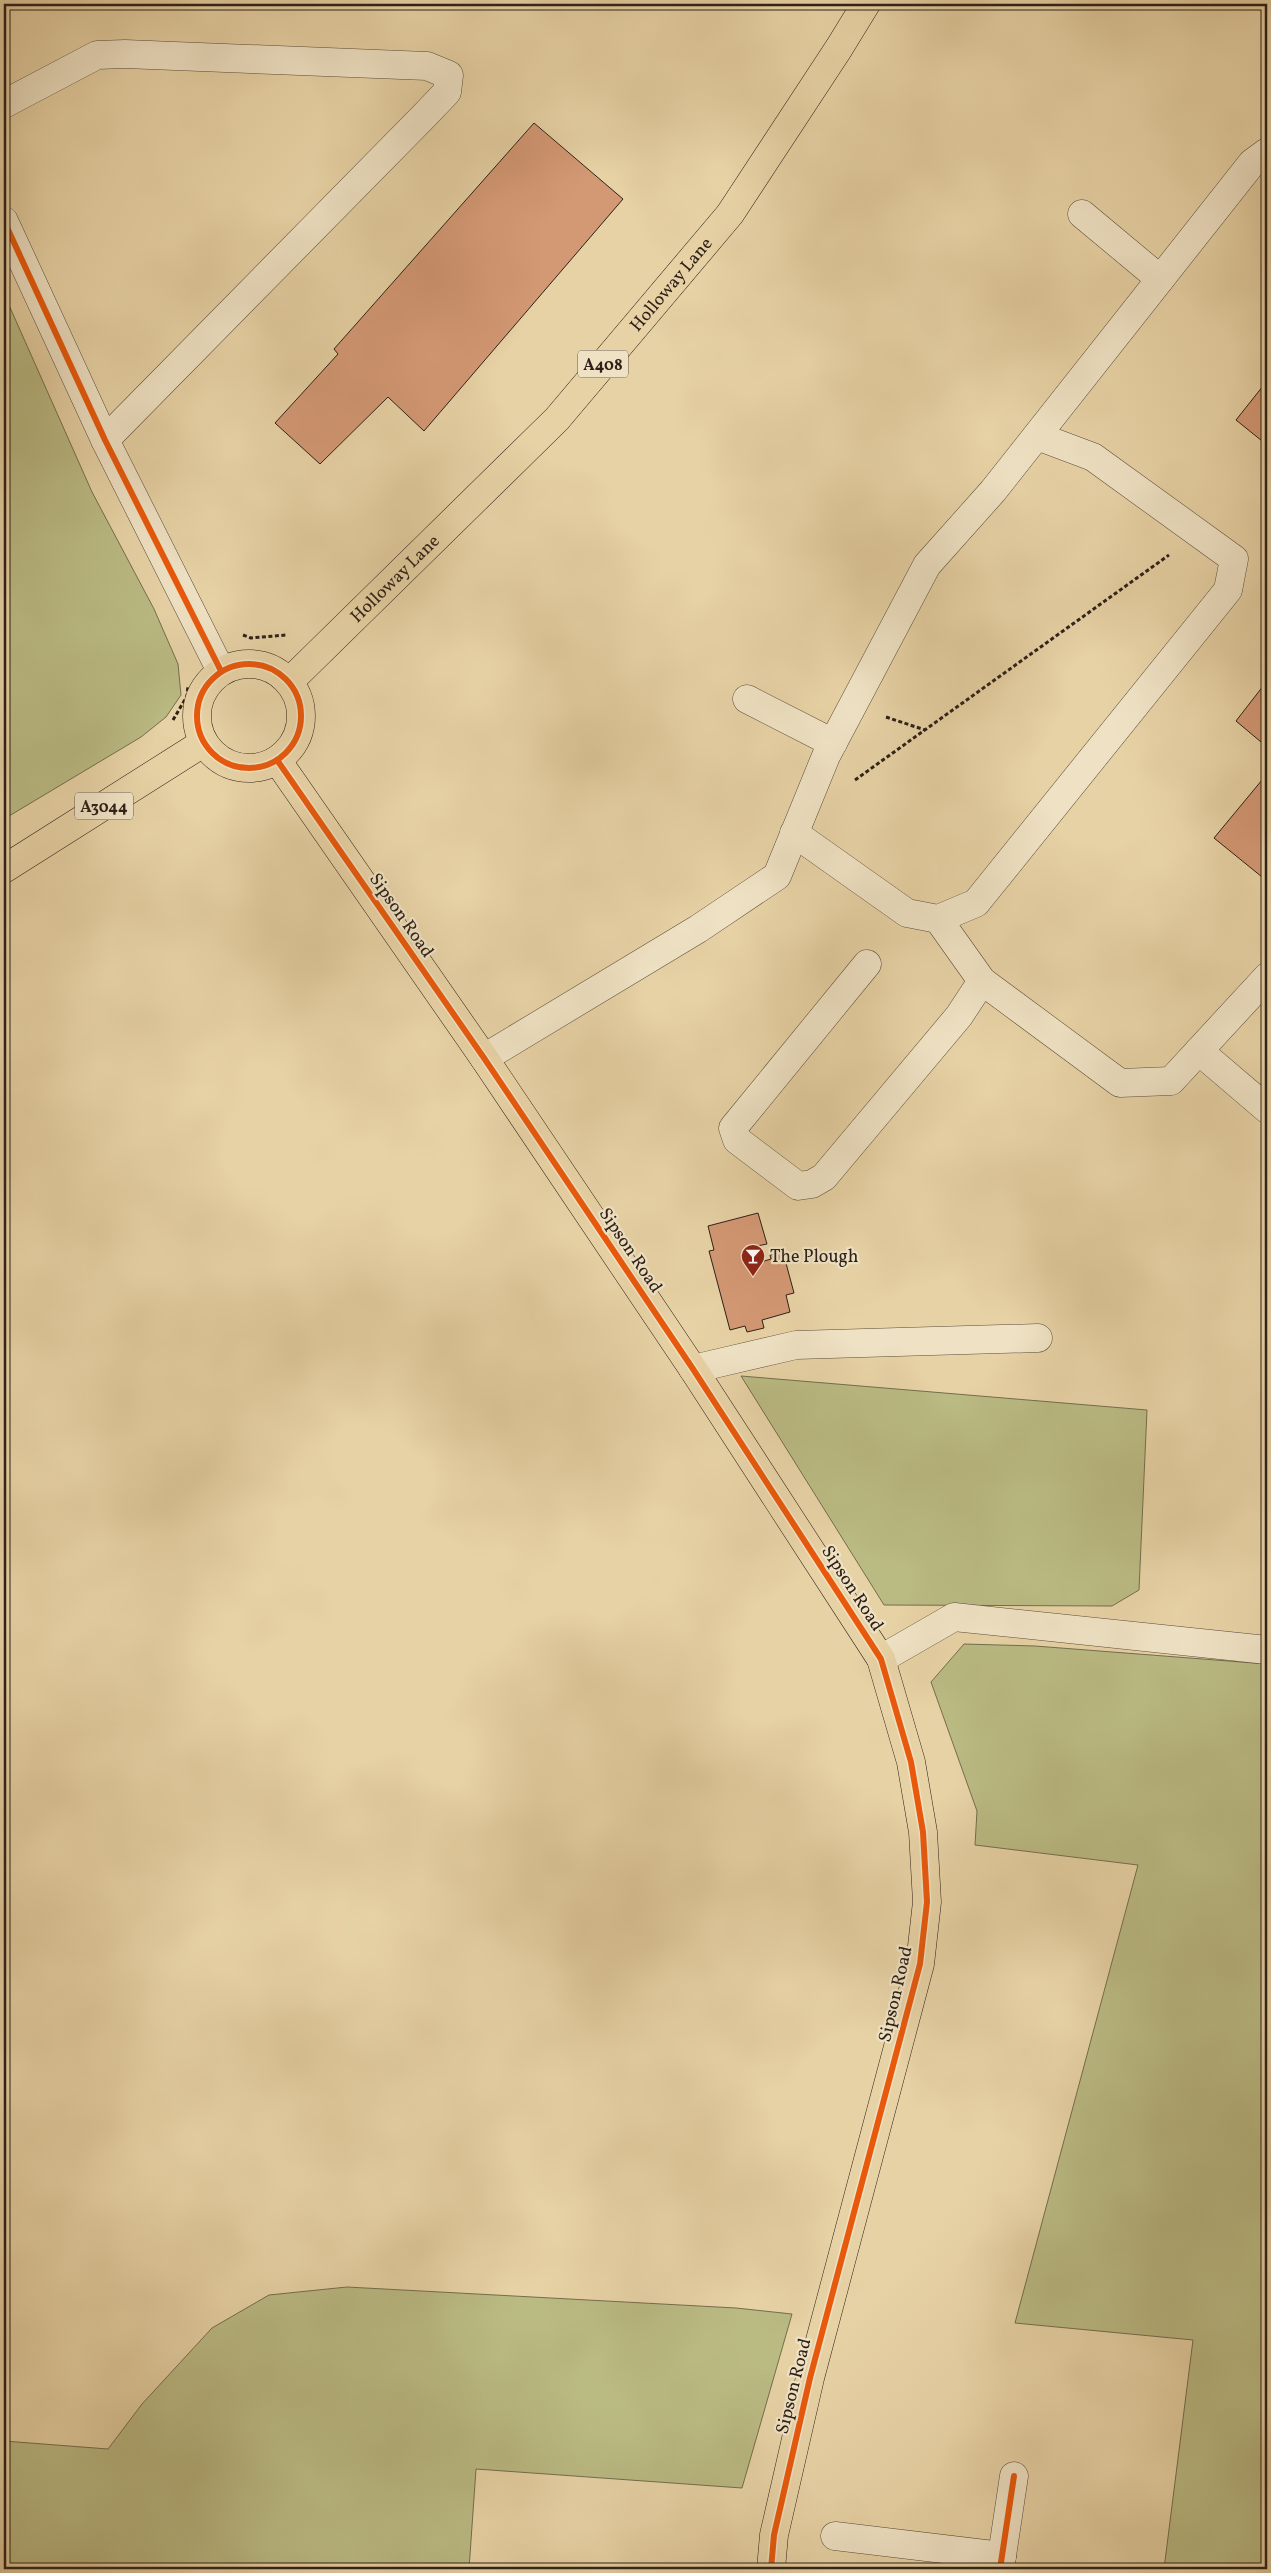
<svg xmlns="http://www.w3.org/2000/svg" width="1271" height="2573" viewBox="0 0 1271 2573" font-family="Vollkorn,serif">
<rect width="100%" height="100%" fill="#e7d2a5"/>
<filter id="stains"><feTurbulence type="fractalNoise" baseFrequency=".004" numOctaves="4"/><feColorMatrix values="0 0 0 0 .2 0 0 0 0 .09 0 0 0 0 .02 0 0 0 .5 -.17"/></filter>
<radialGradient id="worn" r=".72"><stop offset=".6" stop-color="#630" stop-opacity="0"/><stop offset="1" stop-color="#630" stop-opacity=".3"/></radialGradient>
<g fill="#baba83" stroke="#746d4e">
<path d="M4,294L92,492L154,609L178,664L181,695L166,717L141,737L4,819Z"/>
<path d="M741,1376L1147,1410L1139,1590L1112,1606L884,1605Z"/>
<path d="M964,1644L1035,1646L1267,1664V2569H1164L1193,2340L1015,2323L1138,1865L975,1845L977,1811L931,1682Z"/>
<path d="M347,2287L736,2308L792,2314L742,2488L476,2469L469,2569H4V2441L108,2449L142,2404L212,2328L269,2295Z"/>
</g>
<g fill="#d39874" stroke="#2e2018">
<path d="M534,123L623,199L424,431L388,397L320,464L275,423L338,354L334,349Z"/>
<path d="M1267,381V445L1236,420Z"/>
<path d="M1267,681V747L1236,721Z"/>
<path d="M1267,774V881L1214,838Z"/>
<path d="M758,1213L767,1244L757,1246L761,1262L771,1259L770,1255L783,1252L794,1293L786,1295L790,1312L762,1320L764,1328L747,1332L745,1326L730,1330L709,1251L714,1250L708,1226Z"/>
</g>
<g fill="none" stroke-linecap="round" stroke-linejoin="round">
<g stroke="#5c4c3b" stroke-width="29">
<g id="minor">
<path d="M4,104L97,55L125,54L427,66L449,75L447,92L424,116L105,440"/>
<path d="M1082,214L1160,279"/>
<path d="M4,221L105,440L221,671"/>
<path d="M747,699L833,743"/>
<path d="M794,833L907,913L938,919L976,903L1228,590L1234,559L1093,457L1037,436"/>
<path d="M938,919L982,981L1120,1083L1171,1081L1267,977"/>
<path d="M867,964L733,1128L737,1140L798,1186L812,1184L824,1177L959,1016L982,981"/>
<path d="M1199,1051L1267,1109"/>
<path d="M484,1058L698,929L777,876L826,756L927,565L993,491L1252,163L1267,152"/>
<path d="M693,1369L796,1345L1038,1338"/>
<path d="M881,1659L954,1617L1267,1650"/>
<path d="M835,2536L1002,2556"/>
<path d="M1000,2569L1014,2476"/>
</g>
</g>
<g stroke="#2e2018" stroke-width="29">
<g id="major">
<circle cx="249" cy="716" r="52"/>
<path id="s1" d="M289,682L557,419L730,214L839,48L866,4"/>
<path d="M277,760L484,1058L693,1369L881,1659L911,1762L923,1832L927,1902L920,1964L810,2378L774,2535L771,2569"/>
<path d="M4,869L203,743"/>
</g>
</g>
<g stroke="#2e2018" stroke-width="3" stroke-dasharray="4 2.5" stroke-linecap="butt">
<path d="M243,635L251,638L286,635"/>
<path d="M886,717L925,730"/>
<path d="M173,720L187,696L188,685"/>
<path d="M855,780L1169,555"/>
</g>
<use href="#minor" stroke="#efe2c4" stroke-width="28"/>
<use href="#major" stroke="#e7d2a5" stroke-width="28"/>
<g stroke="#efe2c4" stroke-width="9">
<g id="cycleway">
<path d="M4,221L105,440L221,671"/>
<circle cx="249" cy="716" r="52"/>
<path d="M277,760L484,1058L693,1369L881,1659L911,1762L923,1832L927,1902L920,1964L810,2378L774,2535L771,2569"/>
<path d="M1000,2569L1014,2476"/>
</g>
</g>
<use href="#cycleway" stroke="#e8590c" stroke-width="6"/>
</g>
<defs>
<g id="bar-pin" transform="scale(1.25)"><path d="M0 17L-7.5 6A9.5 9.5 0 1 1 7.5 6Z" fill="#8f2418" stroke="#efe2c4"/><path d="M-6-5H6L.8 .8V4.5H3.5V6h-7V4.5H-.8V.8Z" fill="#fff"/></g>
</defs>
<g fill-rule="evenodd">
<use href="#bar-pin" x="753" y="1256"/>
</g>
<g text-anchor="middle" stroke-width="4.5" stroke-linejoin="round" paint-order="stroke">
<g fill="#efe2c4" stroke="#685a4c" stroke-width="1">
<rect x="578" y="350.5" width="50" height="27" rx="4"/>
<rect x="75" y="792.5" width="58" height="27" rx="4"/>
</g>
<g font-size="16" font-weight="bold" fill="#2e2018">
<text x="603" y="370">A408</text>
<text x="104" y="812">A3044</text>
</g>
<g font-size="18" fill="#2e2018" stroke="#efe2c4">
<text dy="6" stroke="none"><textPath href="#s1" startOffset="552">Holloway Lane</textPath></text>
<text dy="6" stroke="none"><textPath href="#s1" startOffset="148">Holloway Lane</textPath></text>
<text transform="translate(402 915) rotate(55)" y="6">Sipson Road</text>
<text transform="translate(631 1250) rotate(56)" y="6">Sipson Road</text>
<text transform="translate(853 1588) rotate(57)" y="6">Sipson Road</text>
<text transform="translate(895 1994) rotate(-77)" y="6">Sipson Road</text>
<text transform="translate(793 2386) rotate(-76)" y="6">Sipson Road</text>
</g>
<g font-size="18" fill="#2e2018" stroke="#efe2c4" text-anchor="start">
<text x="770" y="1262">The Plough</text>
</g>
</g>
<rect width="1271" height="2573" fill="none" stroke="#e7d2a5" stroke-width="20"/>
<rect x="5" y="5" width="1261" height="2563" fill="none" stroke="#2e2018" stroke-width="2.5"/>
<rect x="10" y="10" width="1251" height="2553" fill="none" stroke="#2e2018"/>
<rect width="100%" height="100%" filter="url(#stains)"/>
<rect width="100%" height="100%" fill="url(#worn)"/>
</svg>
